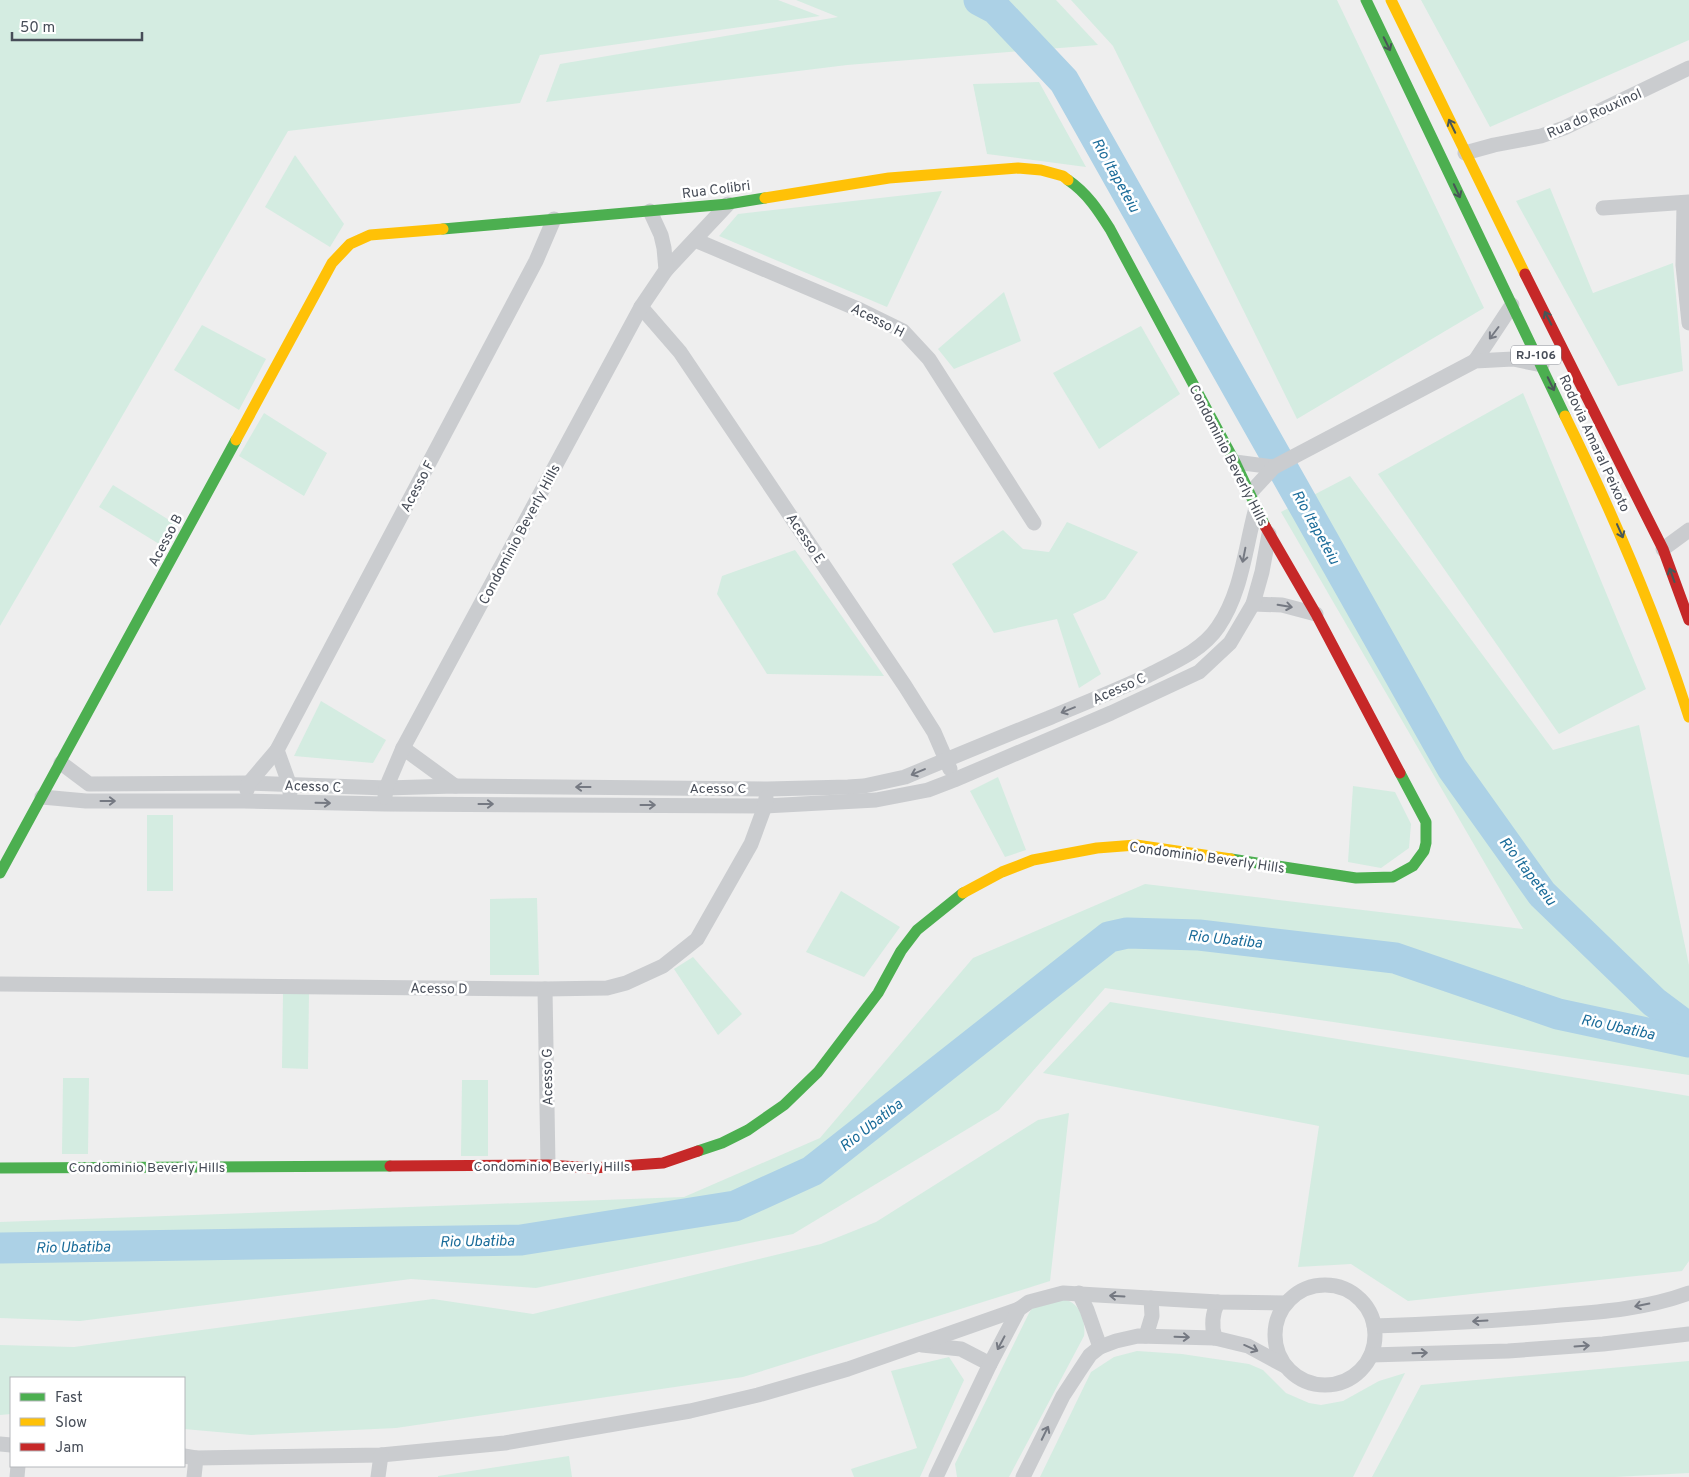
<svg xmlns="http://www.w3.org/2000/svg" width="1689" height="1477" viewBox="0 0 1689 1477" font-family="Overpass,sans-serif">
<rect width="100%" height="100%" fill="#eee"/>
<g fill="#d4ece1">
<path d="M0,0H778L820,16L540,55L520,103L288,131L0,626Z"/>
<path d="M796,0H1056L1098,45L847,65L546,102L560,64L838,17Z"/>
<path d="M1071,0H1337L1484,308L1297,419L1113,46Z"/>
<path d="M1421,0H1689V40L1490,127Z"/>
<path d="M1039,82L1086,167L987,154L973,84Z"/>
<path d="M295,155L344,224L330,247L265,207Z"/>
<path d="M1550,188L1593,293L1673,263L1683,371L1618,386L1516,201Z"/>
<path d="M942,191L887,307L719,236L738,214Z"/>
<path d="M1004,292L1021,341L954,369L938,349Z"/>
<path d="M202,325L266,359L239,410L174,370Z"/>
<path d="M1141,326L1180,394L1099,449L1053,373Z"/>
<path d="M1523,393L1646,689L1559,734L1378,474Z"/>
<path d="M264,413L327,453L304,496L239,456Z"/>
<path d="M1350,476L1553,750L1639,725L1689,965V1075L1105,988L999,1110L793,1234L536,1288L411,1279L80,1321L0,1318V1222L684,1197L820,1138L973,958L1145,884L1523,929L1281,512Z"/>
<path d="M113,485L177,525L164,547L99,507Z"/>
<path d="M1067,522L1138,552L1105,599L1073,614L1101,674L1079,688L1057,619L994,633L952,564L1003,530L1023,549L1049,552Z"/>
<path d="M795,550L884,676L767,674L717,594L722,576Z"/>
<path d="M321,701L386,740L373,763L294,756Z"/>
<path d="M998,777L1026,850L1005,857L970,791Z"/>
<path d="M1353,786L1395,792L1411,824L1409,848L1381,868L1348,862Z"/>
<rect x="147" y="815" width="26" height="76"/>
<path d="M841,891L900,927L864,977L806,952Z"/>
<path d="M537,898L539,975H490V899Z"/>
<path d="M693,957L742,1014L718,1035L674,969Z"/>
<path d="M283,992H309L308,1069L282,1068Z"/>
<path d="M1110,1002L1689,1096V1261L1682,1271L1408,1301L1351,1264L1298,1267L1319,1126L1043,1073Z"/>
<path d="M63,1078H89L88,1154H62Z"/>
<path d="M462,1080H488V1156H461Z"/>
<path d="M1069,1113L1050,1281L743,1377L396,1428L251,1435L184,1429V1378H11V1414L0,1415V1345L74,1347L433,1299L533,1314L821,1244L876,1222L1038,1120Z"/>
<path d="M1045,1300C1052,1300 1059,1299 1066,1300C1081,1304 1086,1323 1084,1336L1009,1477H957L955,1464L1029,1313L1033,1307Z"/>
<path d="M1137,1351L1182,1354L1249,1364L1263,1370L1286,1393L1309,1403L1321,1405L1343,1401L1379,1381L1405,1373L1353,1477H1040L1091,1372L1114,1357Z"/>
<path d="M949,1357L964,1380L920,1477H854L851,1469L917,1448L891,1371Z"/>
<path d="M1689,1361V1473L1615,1477H1372L1421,1385Z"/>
<path d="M569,1456L572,1477H438V1476Z"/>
</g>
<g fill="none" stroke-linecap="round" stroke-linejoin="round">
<g stroke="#acd1e6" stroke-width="31">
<path d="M979,0L996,9L1064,81L1452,768L1542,894L1654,1002L1689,1028"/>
<path d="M0,1248L521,1240L735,1206L812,1171L1109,937L1127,933L1199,935L1395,958L1558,1014L1689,1042"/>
</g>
<g stroke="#cacccf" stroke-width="15">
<path d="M1465,153L1494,145L1541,136L1564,128L1689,68"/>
<path d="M1684,203L1683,265L1689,323"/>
<path d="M1603,208L1689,202"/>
<path d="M695,240L860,310L903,331L929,359L1034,523"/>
<path d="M666,270L728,204"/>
<path d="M641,307L680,352L905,686L934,732L950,769"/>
<path d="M1475,361L1512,305"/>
<path d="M1235,462L1274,467"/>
<path d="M1250,493L1274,467L1475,361L1513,359L1542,365"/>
<path d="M1663,549L1689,530"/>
<path d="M1253,604L1282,605L1316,614"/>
<path d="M403,748L455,786"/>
<path d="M277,750L290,786V793"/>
<path d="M61,763L89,784L249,783L386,788L455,786L768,789L848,787L864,786L905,777C953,757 1001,737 1049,718C1082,704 1115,691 1147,676C1172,663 1202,651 1218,627C1242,592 1245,548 1256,508"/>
<path d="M247,790L249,783L277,750L536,261L554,219"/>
<path d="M42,797L86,801H244L385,804L765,806L876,800L928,790L954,780L1111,713L1199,672L1230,643L1253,604L1262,572L1269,534"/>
<path d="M385,797L386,788L403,748L641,307L666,270L664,248L661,235L650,211"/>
<path d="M0,984L545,989L607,988L626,983L663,966L697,939L751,844L765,806L766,798"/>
<path d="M545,989L548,1165"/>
<circle cx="1325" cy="1335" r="50"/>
<path d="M1079,1293L1087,1310L1100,1347"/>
<path d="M1374,1326C1437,1324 1499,1321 1561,1315C1604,1312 1648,1308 1689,1293"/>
<path d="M1146,1336L1152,1316L1151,1298"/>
<path d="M1215,1338C1211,1325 1212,1314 1218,1302"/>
<path d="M922,1345L961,1349L990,1364"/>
<path d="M1371,1355L1508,1351L1603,1344L1689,1334"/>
<path d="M0,1444L11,1445"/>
<path d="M184,1456L196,1458L381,1455L505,1443L690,1411L758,1395L848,1369L1019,1309"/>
<path d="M17,1477L18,1466"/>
<path d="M194,1477L196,1458"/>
<path d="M378,1477L381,1455"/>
<path d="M936,1477L990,1364L1019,1309L1029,1302L1063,1293L1218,1302L1286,1303"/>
<path d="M1023,1477L1063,1396L1080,1370L1090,1355L1100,1347L1116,1341L1138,1336L1215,1338L1248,1346L1285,1366"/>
</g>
<g stroke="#4caf50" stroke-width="11">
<path d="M1366,0L1565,416"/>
<path d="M1068,180C1087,193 1098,210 1110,229L1235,462L1265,526"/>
<path d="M443,229L728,204L765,198"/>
<path d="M1231,859L1356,878L1393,877L1413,866L1424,851L1426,843V822L1400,773"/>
<path d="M0,873L236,440"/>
<path d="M698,1151L722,1143L748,1130L784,1105L818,1072L878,993L901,951L917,930L963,893"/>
<path d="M0,1168L390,1166"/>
</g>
<g stroke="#ffc107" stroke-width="11">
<path d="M1391,0L1525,274"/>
<path d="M765,198L889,178L1018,168L1041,170L1063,176L1068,180"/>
<path d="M1565,416C1613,514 1656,613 1689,717"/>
<path d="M236,440L332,263L350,244L370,235L443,229"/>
<path d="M963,893L1002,872L1033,860L1097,848L1136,845L1231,859"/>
</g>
<g stroke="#c62828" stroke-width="11">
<path d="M1525,274L1663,549L1689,620"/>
<path d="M1265,526L1316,614L1400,773"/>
<path d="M390,1166L548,1165L593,1168L663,1163L698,1151"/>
</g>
</g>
<defs><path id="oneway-shaft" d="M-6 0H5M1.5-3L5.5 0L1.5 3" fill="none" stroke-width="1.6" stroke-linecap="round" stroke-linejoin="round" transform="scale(1.25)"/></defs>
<g stroke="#485757">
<use href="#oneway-shaft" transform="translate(1387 44) rotate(64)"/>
<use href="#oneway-shaft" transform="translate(1452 126) rotate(-116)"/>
<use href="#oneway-shaft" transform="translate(1457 191) rotate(65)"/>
<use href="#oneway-shaft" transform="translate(1548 318) rotate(-117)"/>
<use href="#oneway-shaft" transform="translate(1551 384) rotate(64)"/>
<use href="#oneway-shaft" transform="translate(1620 531) rotate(66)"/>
<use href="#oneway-shaft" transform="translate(1672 575) rotate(-110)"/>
</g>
<g stroke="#757982">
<use href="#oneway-shaft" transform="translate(1494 333) rotate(127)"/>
<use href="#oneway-shaft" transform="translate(1244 555) rotate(101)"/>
<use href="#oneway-shaft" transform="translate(1285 606) rotate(9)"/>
<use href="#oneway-shaft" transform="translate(1068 710) rotate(158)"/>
<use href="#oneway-shaft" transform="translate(918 772) rotate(157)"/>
<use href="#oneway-shaft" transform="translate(583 787) rotate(-180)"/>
<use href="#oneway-shaft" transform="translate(108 801)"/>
<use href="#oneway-shaft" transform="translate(323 803) rotate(1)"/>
<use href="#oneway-shaft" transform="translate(486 804)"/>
<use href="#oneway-shaft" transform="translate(648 805)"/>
<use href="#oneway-shaft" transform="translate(1117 1296) rotate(-177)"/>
<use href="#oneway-shaft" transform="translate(1642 1305) rotate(169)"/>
<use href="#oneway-shaft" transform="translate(1480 1321) rotate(177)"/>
<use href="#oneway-shaft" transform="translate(1182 1337) rotate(2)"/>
<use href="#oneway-shaft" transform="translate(1001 1343) rotate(118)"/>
<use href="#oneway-shaft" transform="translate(1582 1346) rotate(-4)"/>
<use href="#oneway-shaft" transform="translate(1251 1348) rotate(24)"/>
<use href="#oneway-shaft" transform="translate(1420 1353) rotate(-2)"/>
<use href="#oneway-shaft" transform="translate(1045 1433) rotate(-64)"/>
</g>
<g text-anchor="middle" stroke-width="5" stroke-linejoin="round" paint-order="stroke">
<rect fill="#fff" stroke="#7e828a" stroke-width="1" x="1511" y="345.5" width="50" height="19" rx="4"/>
<g font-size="12" font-weight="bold" fill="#474d58">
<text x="1536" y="359">RJ-106</text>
</g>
<g font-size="14" fill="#474d58" stroke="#fff">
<text transform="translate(1594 113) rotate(-24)" y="5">Rua do Rouxinol</text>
<text transform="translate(716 189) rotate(-7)" y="5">Rua Colibri</text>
<text transform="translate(878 320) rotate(27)" y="5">Acesso H</text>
<text transform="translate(1595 443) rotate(65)" y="5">Rodovia Amaral Peixoto</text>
<text transform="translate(1229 455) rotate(63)" y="5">Condominio Beverly Hills</text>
<text transform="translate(417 486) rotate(-62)" y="5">Acesso F</text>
<text transform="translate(519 534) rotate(-62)" y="5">Condominio Beverly Hills</text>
<text transform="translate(806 538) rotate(56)" y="5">Acesso E</text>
<text transform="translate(165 540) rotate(-62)" y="5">Acesso B</text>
<text transform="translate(1119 688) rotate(-24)" y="5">Acesso C</text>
<text transform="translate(313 786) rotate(2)" y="5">Acesso C</text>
<text x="718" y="793">Acesso C</text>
<text transform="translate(1207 857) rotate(8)" y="5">Condominio Beverly Hills</text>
<text transform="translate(439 988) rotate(1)" y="5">Acesso D</text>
<text transform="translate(547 1077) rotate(-91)" y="5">Acesso G</text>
<text x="552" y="1171">Condominio Beverly Hills</text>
<text x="147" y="1172">Condominio Beverly Hills</text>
</g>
<g font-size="15" font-style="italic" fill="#196b99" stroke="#fff">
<text transform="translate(1116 175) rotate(61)" y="5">Rio Itapeteiu</text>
<text transform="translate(1316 527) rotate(61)" y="5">Rio Itapeteiu</text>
<text transform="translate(1528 871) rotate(52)" y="5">Rio Itapeteiu</text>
<text transform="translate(1225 939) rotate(6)" y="5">Rio Ubatiba</text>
<text transform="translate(1618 1027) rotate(12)" y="5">Rio Ubatiba</text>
<text transform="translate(871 1125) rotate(-38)" y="5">Rio Ubatiba</text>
<text transform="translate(477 1241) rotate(-1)" y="5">Rio Ubatiba</text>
<text transform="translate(73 1247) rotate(-1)" y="5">Rio Ubatiba</text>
</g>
</g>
<rect x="10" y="1377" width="175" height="90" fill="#ffffff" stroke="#b5b8bc"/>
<rect x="20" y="1393" width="25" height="8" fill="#4caf50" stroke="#b5b8bc"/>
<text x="55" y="1402" font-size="15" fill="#474d58">Fast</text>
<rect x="20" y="1418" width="25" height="8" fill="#ffc107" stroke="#b5b8bc"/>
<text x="55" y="1427" font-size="15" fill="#474d58">Slow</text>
<rect x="20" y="1443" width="25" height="8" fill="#c62828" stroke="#b5b8bc"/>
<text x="55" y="1452" font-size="15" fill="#474d58">Jam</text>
<path d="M12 32v8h130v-8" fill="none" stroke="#474d58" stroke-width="2.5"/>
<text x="20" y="32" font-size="15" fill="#474d58" stroke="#ffffff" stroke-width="4" paint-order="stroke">50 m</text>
</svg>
